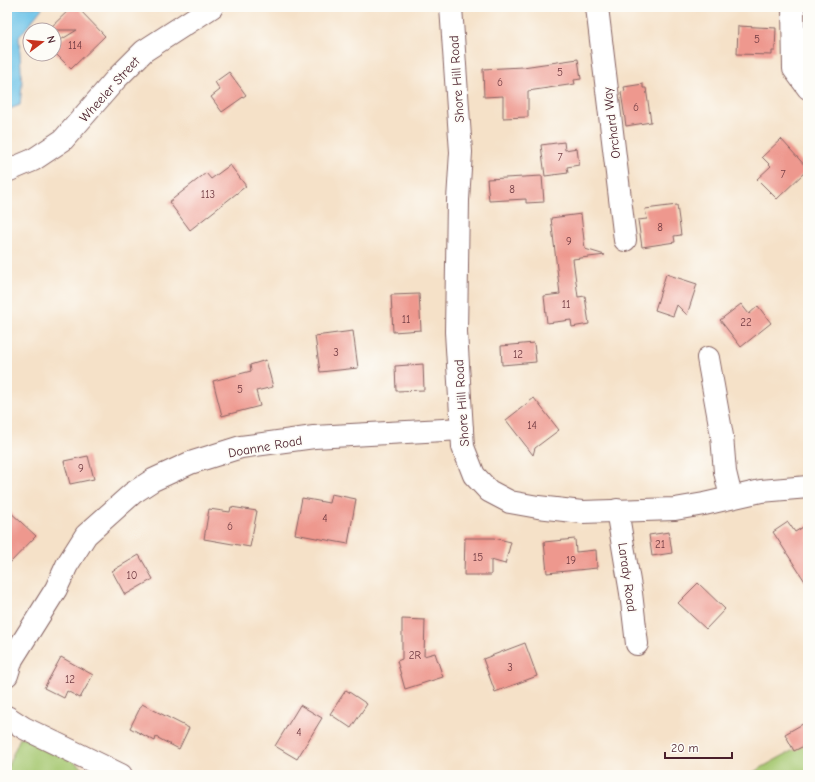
<svg xmlns="http://www.w3.org/2000/svg" width="815" height="782" viewBox="0 0 815 782" font-family="'Comic Neue',sans-serif">
<rect width="100%" height="100%" fill="#fdfcf7"/>
<filter id="ink" filterUnits="userSpaceOnUse"><feTurbulence type="fractalNoise" baseFrequency=".025" numOctaves="2"/><feDisplacementMap in="SourceGraphic" scale="8" xChannelSelector="R" yChannelSelector="G"/><feConvolveMatrix kernelMatrix="1 2 1 2 8 2 1 2 1" color-interpolation-filters="sRGB"/></filter>
<filter id="wash" filterUnits="userSpaceOnUse"><feTurbulence type="fractalNoise" baseFrequency=".012" numOctaves="4" result="noise"/><feDisplacementMap in="SourceGraphic" scale="16" xChannelSelector="R" yChannelSelector="G"/><feGaussianBlur stdDeviation="0.9" result="paint"/><feColorMatrix in="noise" values="0 0 0 0 0 0 0 0 0 0 0 0 0 0 0 0 0 1.4 0 .05"/><feComposite in="paint" operator="in"/></filter>
<g filter="url(#wash)">
<rect width="100%" height="100%" fill="#f5e1c8"/>
<g fill="#a6c871" stroke="#78744e">
<path d="M40,737L87,771L96,775H7V768L20,738Z"/>
<path d="M808,742V775H748Z"/>
</g>
<path fill="#6ac2e8" stroke="#5a708a" d="M7,7H43L19,37L22,85L20,105L7,110Z"/>
<g id="blocks">
<g fill="#ee988e">
<path d="M72,7H77L105,36L71,69L54,52V44L77,30H48Z"/>
<path d="M738,26L776,28L775,51H772V55L737,54Z"/>
<path d="M578,59L581,79L574,80L575,84L528,91V117L503,118V96L484,97L483,69L523,67Z"/>
<path d="M229,72L246,95L222,112L211,97L220,90L215,82Z"/>
<path d="M643,84V88H646L651,122L626,126L621,92L625,91L624,87Z"/>
<path d="M781,139L808,169L777,199L757,179L771,166L762,157Z"/>
<path d="M564,142L565,150L577,148L579,165L567,167L568,173L545,176L541,145Z"/>
<path d="M230,165L246,186L190,230L169,202L206,173L211,179Z"/>
<path d="M542,176L544,202L526,203V199L489,201L487,179Z"/>
<path d="M677,205L681,235L674,236L675,242L642,247L638,220L647,219L645,209Z"/>
<path d="M581,214L585,249L605,255L573,259L578,297L585,296L589,324L572,327L571,320L547,323L544,296L560,294L551,218Z"/>
<path d="M666,274L697,284L687,315L677,305L673,316L655,310Z"/>
<path d="M419,294L421,330L393,332L391,295Z"/>
<path d="M741,304L749,314L758,306L771,323L741,347L720,320Z"/>
<path d="M353,331L358,368L320,372L315,336Z"/>
<path d="M534,343L536,362L502,365L501,346Z"/>
<path d="M266,360L273,387L256,391L260,406L222,416L213,381L251,371L250,365Z"/>
<path d="M423,364L424,390L396,391L395,366Z"/>
<path d="M534,398L559,430L535,448L533,455L506,420Z"/>
<path d="M88,456L94,479L70,484L64,461Z"/>
<path d="M331,494L356,499L348,544L295,534L302,498L329,503Z"/>
<path d="M231,507L257,511L250,547L204,539L209,509L230,512Z"/>
<path d="M7,509L36,536L7,566Z"/>
<path d="M788,522L795,532L808,524V586L773,532Z"/>
<path d="M669,532L672,553L652,556L649,535Z"/>
<path d="M465,538H494L511,542L505,564L491,560V575H464Z"/>
<path d="M575,539L576,552L596,550L597,568L547,573L544,542Z"/>
<path d="M139,555L153,579L125,595L112,571Z"/>
<path d="M698,583L725,609L706,629L678,603Z"/>
<path d="M402,619L425,620L424,656L435,653L443,677L405,689L397,661L402,659Z"/>
<path d="M525,643L537,676L495,692L483,659Z"/>
<path d="M61,657L93,675L80,698L67,691L64,698L44,688Z"/>
<path d="M346,690L367,704L351,728L330,714Z"/>
<path d="M142,704L189,728L179,749L156,737L155,741L130,728Z"/>
<path d="M300,705L322,718L297,759L275,746Z"/>
<path d="M808,721V744L794,751L785,734Z"/>
</g>
</g>
</g>
<g filter="url(#ink)">
<use href="#blocks" fill-opacity="0" stroke="#866362" stroke-width="1"/>
<g fill="none" stroke-linecap="round" stroke-linejoin="round">
<g stroke="#866362" stroke-width="24">
<g id="minor">
<path d="M451,7L461,152L458,200L456,332L463,447L474,475L489,491L510,502L538,507L582,512L675,509L704,504L761,491L808,487"/>
<path d="M597,7L625,240"/>
<path d="M793,7L794,69L808,88"/>
<path d="M7,171L33,160L63,140L116,79L144,51L212,7"/>
<path d="M708,358L722,436L725,472L731,497"/>
<path d="M617,510L631,593L637,644"/>
<path d="M7,675L12,659L56,589L67,565L86,535L133,493L153,480L190,463L241,447L314,437L462,429"/>
<path d="M7,717L24,728L121,775"/>
</g>
</g>
<use href="#minor" stroke="#fff" stroke-width="22"/>
</g>
</g>
<g text-anchor="middle" stroke-width="3.5" stroke-linejoin="round" paint-order="stroke">
<g font-size="11" fill="#733d44">
<text x="757" y="43">5</text>
<text x="75" y="49">114</text>
<text x="560" y="76">5</text>
<text x="500" y="86">6</text>
<text x="636" y="111">6</text>
<text x="560" y="161">7</text>
<text x="783" y="178">7</text>
<text x="512" y="193">8</text>
<text x="208" y="198">113</text>
<text x="660" y="231">8</text>
<text x="569" y="245">9</text>
<text x="566" y="308">11</text>
<text x="406" y="323">11</text>
<text x="746" y="326">22</text>
<text x="336" y="356">3</text>
<text x="518" y="358">12</text>
<text x="240" y="393">5</text>
<text x="532" y="429">14</text>
<text x="81" y="472">9</text>
<text x="325" y="522">4</text>
<text x="230" y="530">6</text>
<text x="660" y="548">21</text>
<text x="478" y="561">15</text>
<text x="571" y="564">19</text>
<text x="132" y="579">10</text>
<text x="415" y="659">2R</text>
<text x="510" y="671">3</text>
<text x="70" y="683">12</text>
<text x="299" y="736">4</text>
</g>
<g font-size="13" fill="#4a1f2b" stroke="#fdfcf7">
<text transform="translate(456 79) rotate(-94)" y="5">Shore Hill Road</text>
<text transform="translate(109 89) rotate(-48)" y="5">Wheeler Street</text>
<text transform="translate(611 123) rotate(-97)" y="5">Orchard Way</text>
<text transform="translate(461 403) rotate(-94)" y="5">Shore Hill Road</text>
<text transform="translate(265 446) rotate(-10)" y="5">Doanne Road</text>
<text transform="translate(628 577) rotate(82)" y="5">Larady Road</text>
</g>
</g>
<rect width="815" height="782" fill="none" stroke="#fdfcf7" stroke-width="24"/>
<g transform="translate(42 42) rotate(74)"><circle r="19" fill="#fdfcf7" stroke="#b5a4a5"/>
<path d="M0-3L7 15L0 10L-7 15Z" fill="#c8321e"/>
<text y="-6" font-size="11" font-weight="bold" text-anchor="middle" fill="#4a1f2b">N</text>
</g>
<path d="M665 752v6h67v-6" fill="none" stroke="#4a1f2b" stroke-width="2"/>
<text x="671" y="752" font-size="12" fill="#4a1f2b" stroke="#fdfcf7" stroke-width="3" paint-order="stroke">20 m</text>
</svg>
